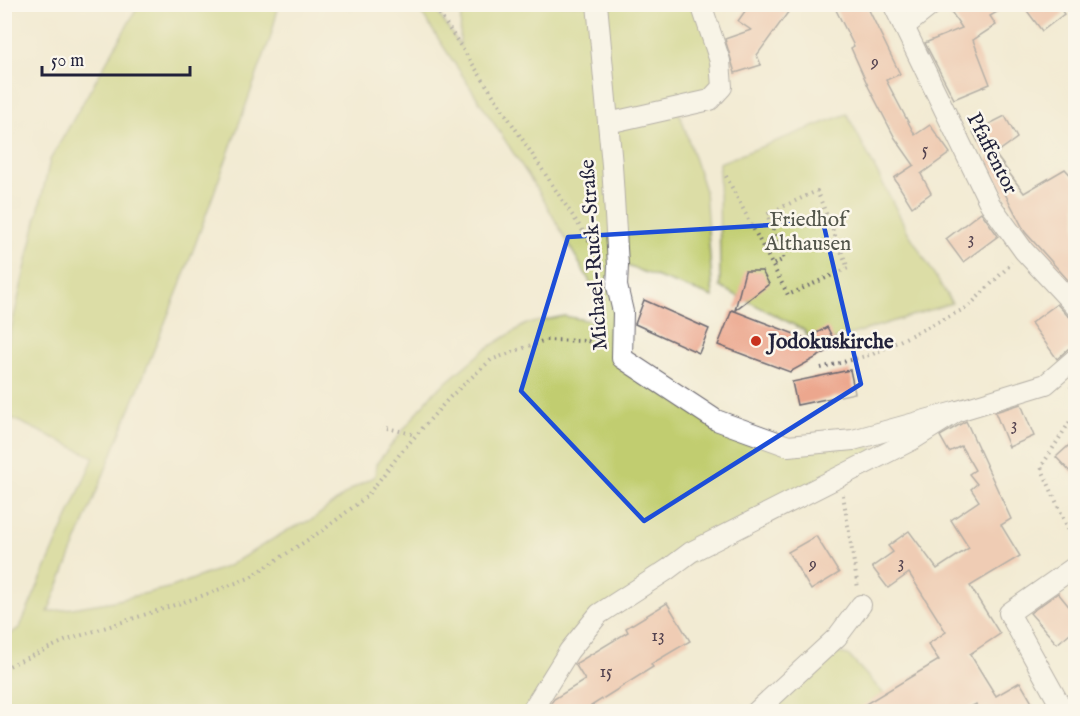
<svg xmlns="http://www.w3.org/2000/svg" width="1080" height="716" viewBox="0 0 1080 716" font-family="'IM FELL English',serif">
<rect width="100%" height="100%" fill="#fbf7ec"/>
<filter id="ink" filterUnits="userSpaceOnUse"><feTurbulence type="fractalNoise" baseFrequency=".0167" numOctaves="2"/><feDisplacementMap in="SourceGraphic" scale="12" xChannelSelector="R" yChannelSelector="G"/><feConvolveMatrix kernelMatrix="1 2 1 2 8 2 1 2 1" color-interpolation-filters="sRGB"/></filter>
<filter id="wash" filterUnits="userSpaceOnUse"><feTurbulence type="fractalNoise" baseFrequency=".008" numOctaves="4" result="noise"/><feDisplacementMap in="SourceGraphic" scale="24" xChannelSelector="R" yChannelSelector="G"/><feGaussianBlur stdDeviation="1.35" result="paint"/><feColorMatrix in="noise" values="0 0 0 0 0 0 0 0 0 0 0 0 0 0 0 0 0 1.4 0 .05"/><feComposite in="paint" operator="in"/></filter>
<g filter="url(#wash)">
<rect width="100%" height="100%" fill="#f2ebd3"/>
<g fill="#c1cd6f" stroke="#727855" stroke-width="1.5">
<path d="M139,5H279L270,39L183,278L48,612L114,601L172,587L228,566L288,530L313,519L352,489L375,476L376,464L432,394L484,350L526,324L564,316L596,322L603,305L539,192L416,5H433L460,46L461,5H701L722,87L608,123L622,358L716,420L788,446L853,440L883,454L599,614L531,711H5L4,639L20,627L94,457L5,415V356L50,160Z"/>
<path d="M679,111L705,191L713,297L624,265L612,126Z"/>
<path d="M847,114L908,232L952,303L814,346L804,330L720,287L719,163Z"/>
<path d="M824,650L848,655L884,694L869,703L874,711L756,712Z"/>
</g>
<g id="blocks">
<g fill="#eca78e">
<path d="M750,4H794L757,55L761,65L735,73L725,39L751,30L738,21Z"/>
<path d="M833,4H866L900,74L886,80L915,135L930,125L950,153L921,174L931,193L912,207L894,178L914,165L895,138L869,88L851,48L854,46Z"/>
<path d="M946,4H1011L990,16L996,25L973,40L990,84L954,99L925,43L962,28Z"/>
<path d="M1022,4H1057L1064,14L1042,31Z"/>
<path d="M1005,116L1017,138L992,156L991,153L985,155L973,132Z"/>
<path d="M995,154L1024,193L1065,169L1076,181V289L1025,232L987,159Z"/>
<path d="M981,212L998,236L963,262L946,239Z"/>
<path d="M745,271H762L769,284L735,310Z"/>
<path d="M644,300L709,329L699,353L635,324Z"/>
<path d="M1057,304L1068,316L1076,319V346L1068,349L1057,359L1031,323Z"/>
<path d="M732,310L807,339L827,327L837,346L790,372L718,345Z"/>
<path d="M850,370L855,393L797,405L792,382Z"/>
<path d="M1021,404L1034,436L1009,447L995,412Z"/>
<path d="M966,421L1011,519L1001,525L1020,556L970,586L1000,634L970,654L996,696L1020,682L1037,711H969L977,707L976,704L963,711H854L939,660L928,644L946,632L909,573L888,588L872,567L893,552L888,546L909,531L937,569L969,548L951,520L979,501L971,489L977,484L969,474L975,470L961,446L949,452L940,436Z"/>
<path d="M1076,439V478L1056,457Z"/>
<path d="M816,536L839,573L811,590L788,552Z"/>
<path d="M1058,593L1076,615V628L1057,644L1030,613Z"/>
<path d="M667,603L690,641L651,664L653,667L591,706L594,711H545L554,699L585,680L575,664L628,632L626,628Z"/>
</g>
</g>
</g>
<g filter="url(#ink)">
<use href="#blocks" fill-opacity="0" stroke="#6b6870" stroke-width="1.5"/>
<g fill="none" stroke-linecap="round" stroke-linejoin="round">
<g stroke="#6b6870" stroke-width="22">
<g id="minor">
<path d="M597,4L612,165L618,265L617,286L623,312L622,358L716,420L788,446L853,440L958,411"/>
<path d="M893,4L990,204L1024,251L1076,307"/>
<path d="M904,27L933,4"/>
<path d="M608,123L710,100L722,87L720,61L701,4"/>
<path d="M531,712L569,651L599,614L667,570L691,552L912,440L958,411L1046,384L1076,358"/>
<path d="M756,712L837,637L861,605"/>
<path d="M1064,712L1009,613L1076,566"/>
</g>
</g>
<g stroke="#6b6870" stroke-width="4" stroke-dasharray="1.5 4.5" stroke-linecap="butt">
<path d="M433,4L598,254"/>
<path d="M726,176L788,295L848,268L817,191L767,214L784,259L772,265"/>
<path d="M821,368L873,354L968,307L1012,263"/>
<path d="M1071,386L1076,400"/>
<path d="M1076,412L1041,467L1076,547"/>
<path d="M387,428L416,435"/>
<path d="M843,495L858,588"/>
<path d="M4,668L67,640L199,597L249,578L326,528L366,497L403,450L451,396L491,360L545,340L588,341L604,349"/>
</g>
<use href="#minor" stroke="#fff" stroke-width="20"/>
</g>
</g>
<path d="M0 0H1080V716H0ZM823,222L861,384L644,521L521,391L568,237Z" fill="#f2ebd3" fill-opacity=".55" fill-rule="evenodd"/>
<path fill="none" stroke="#1d4ed8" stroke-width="4.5" stroke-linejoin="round" d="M823,222L861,384L644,521L521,391L568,237Z"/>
<circle fill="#c8321e" stroke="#fbf7ec" stroke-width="2" cx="756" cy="341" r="6"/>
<g text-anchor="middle" stroke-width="5" stroke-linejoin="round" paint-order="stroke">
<g font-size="18" fill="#544350">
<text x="875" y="67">9</text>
<text x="925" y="155">5</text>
<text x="971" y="244">3</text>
<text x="1014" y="430">3</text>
<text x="901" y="568">3</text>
<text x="813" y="569">9</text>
<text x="658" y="641">13</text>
<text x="606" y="677">15</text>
</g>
<g font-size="21" fill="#22223b" stroke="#fbf7ec">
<text transform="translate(993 153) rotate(63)" y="7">Pfaffentor</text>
<text transform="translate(593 255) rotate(-94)" y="7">Michael-Ruck-Straße</text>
</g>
<g font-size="21" fill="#52554b" stroke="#fbf7ec">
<text x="808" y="226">Friedhof<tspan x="808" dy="24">Althausen</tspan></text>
</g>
<g font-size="21" font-weight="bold" fill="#22223b" stroke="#fbf7ec" text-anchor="start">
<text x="768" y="348">Jodokuskirche</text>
</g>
</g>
<rect width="1080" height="716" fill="none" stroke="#fbf7ec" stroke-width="24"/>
<path d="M42 66v9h148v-9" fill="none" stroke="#22223b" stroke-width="3"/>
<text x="51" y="66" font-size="18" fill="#22223b" stroke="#fbf7ec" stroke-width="4.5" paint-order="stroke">50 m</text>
</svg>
